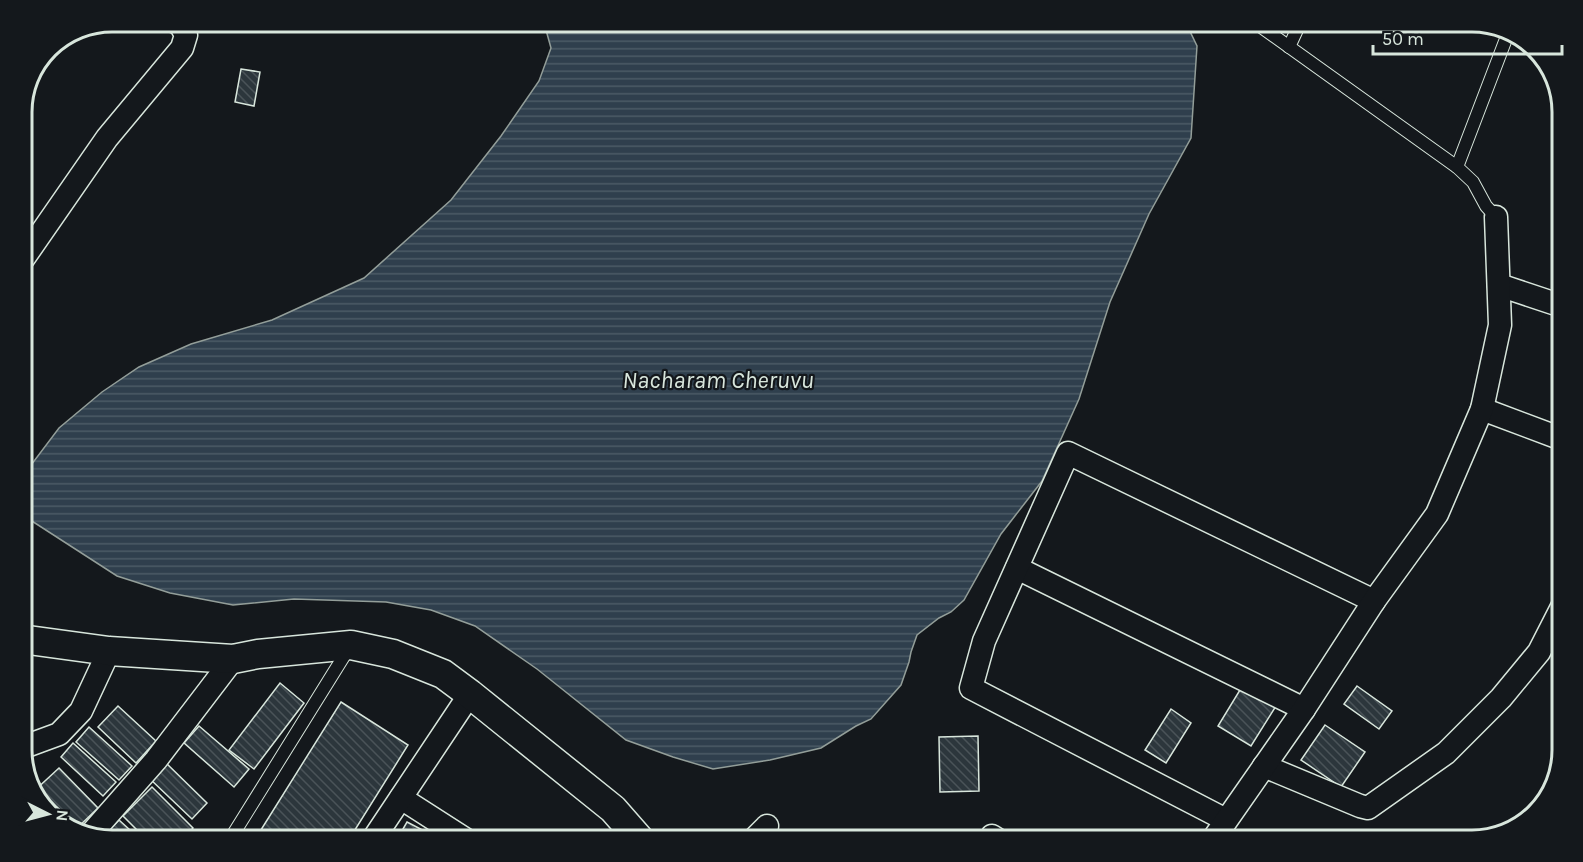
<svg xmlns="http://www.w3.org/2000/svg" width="1583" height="862" viewBox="0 0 1583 862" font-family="Karla,sans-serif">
<defs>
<pattern id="water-rules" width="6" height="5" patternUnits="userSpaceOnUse" patternTransform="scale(1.5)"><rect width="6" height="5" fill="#2f3f4d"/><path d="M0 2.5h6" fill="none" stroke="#4c5b66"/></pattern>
<pattern id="building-back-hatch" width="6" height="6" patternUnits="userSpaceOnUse" patternTransform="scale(1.5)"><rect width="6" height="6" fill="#2c363c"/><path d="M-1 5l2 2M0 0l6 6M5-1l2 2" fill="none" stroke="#4a5358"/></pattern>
</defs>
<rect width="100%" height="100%" fill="#14181c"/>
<path fill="url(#water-rules)" stroke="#939e99" stroke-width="1.5" d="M536,21H1185L1197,46L1191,138L1149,214L1110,302L1079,399L1042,481L1001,534L964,600L951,612L939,618L917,635L911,652L909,662L901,685L871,719L856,726L821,748L770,760L713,769L673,757L626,740L537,669L475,626L431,610L386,602L294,599L233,605L170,593L117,576L21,514V486L25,473L59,428L102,392L139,367L191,344L272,320L364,278L451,200L501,136L539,81L551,48L546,30Z"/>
<g fill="url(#building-back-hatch)" stroke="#d8e6dc" stroke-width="1.5">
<path d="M241,69L260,72L254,106L235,102Z"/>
<path d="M280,683L304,703L254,769L229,750Z"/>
<path d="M1243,685L1276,706L1251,746L1218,726Z"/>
<path d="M1357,686L1392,711L1379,729L1344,704Z"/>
<path d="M341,702L408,745L348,841H254Z"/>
<path d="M118,706L156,741L136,763L98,727Z"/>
<path d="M1171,709L1191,723L1166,763L1145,750Z"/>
<path d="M1325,725L1365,752L1341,787L1301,760Z"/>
<path d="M199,726L249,769L234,787L184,743Z"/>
<path d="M89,727L132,766L119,780L76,742Z"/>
<path d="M978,736L979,791L940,792L939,737Z"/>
<path d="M73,743L116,782L103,796L61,757Z"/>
<path d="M164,761L207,803L192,819L148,777Z"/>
<path d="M59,768L98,808L74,831L67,829L33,796L32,793Z"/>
<path d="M152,787L193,828L180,841H148L123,816Z"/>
<path d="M119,820L142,841H111L101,838Z"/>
<path d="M407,822L436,837L434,841H396Z"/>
</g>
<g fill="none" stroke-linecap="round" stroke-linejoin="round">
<g stroke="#d8e6dc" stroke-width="14">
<g id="service">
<path d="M1253,21L1457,167L1473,182L1486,206L1496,217"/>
<path d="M1289,47L1301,21"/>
<path d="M1457,167L1509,31"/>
<path d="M229,841L349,648"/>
</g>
</g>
<g stroke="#d8e6dc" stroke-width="25">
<g id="minor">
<path d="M21,262L107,138L182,48L186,35L180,24L173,21"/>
<path d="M1499,285L1562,306"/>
<path d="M1482,409L1562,439"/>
<path d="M1017,568L1304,709"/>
<path d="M21,748L59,734L81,711L109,651"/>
<path d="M1264,766L1360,806L1368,808L1446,753L1501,698L1539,652L1562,607"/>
<path d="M401,798L468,841"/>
<path d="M1226,820L971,688L984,641L1068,453L1374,601"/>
<path d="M90,835L156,760L233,659"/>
<path d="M992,836L1000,841"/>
<path d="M372,841L470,694"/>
<path d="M752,841L767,826"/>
<path d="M1212,841L1304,709L1374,601L1437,514L1482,409L1500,325L1496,217"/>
</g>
</g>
<g stroke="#d8e6dc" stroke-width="31">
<path id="tertiary" d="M21,639L109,651L233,659L258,654L351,645L393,654L443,674L470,694L613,809L641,841"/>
</g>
<use href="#service" stroke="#14181c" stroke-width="12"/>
<use href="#minor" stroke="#14181c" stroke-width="22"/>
<use href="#tertiary" stroke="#14181c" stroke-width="28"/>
</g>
<g text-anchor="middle" stroke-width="4.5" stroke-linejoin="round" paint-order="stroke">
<g font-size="24" font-style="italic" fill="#d8e6dc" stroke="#14181c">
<text x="718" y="388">Nacharam Cheruvu</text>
</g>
</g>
<path d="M0 0H1583V862H0ZM112 32H1472A80 80 0 0 1 1552 112V750A80 80 0 0 1 1472 830H112A80 80 0 0 1 32 750V112A80 80 0 0 1 112 32Z" fill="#14181c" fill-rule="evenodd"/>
<path fill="none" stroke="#d8e6dc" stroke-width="3" d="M112 32H1472A80 80 0 0 1 1552 112V750A80 80 0 0 1 1472 830H112A80 80 0 0 1 32 750V112A80 80 0 0 1 112 32Z"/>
<g transform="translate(48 814) rotate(96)" stroke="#14181c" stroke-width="4.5" paint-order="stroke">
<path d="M0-4.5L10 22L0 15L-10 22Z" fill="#d8e6dc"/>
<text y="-9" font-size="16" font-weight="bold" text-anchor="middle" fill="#d8e6dc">N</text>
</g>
<path d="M1373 45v9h189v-9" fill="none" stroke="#d8e6dc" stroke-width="3"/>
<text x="1382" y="45" font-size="18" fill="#d8e6dc" stroke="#14181c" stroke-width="4.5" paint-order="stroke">50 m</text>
</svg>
